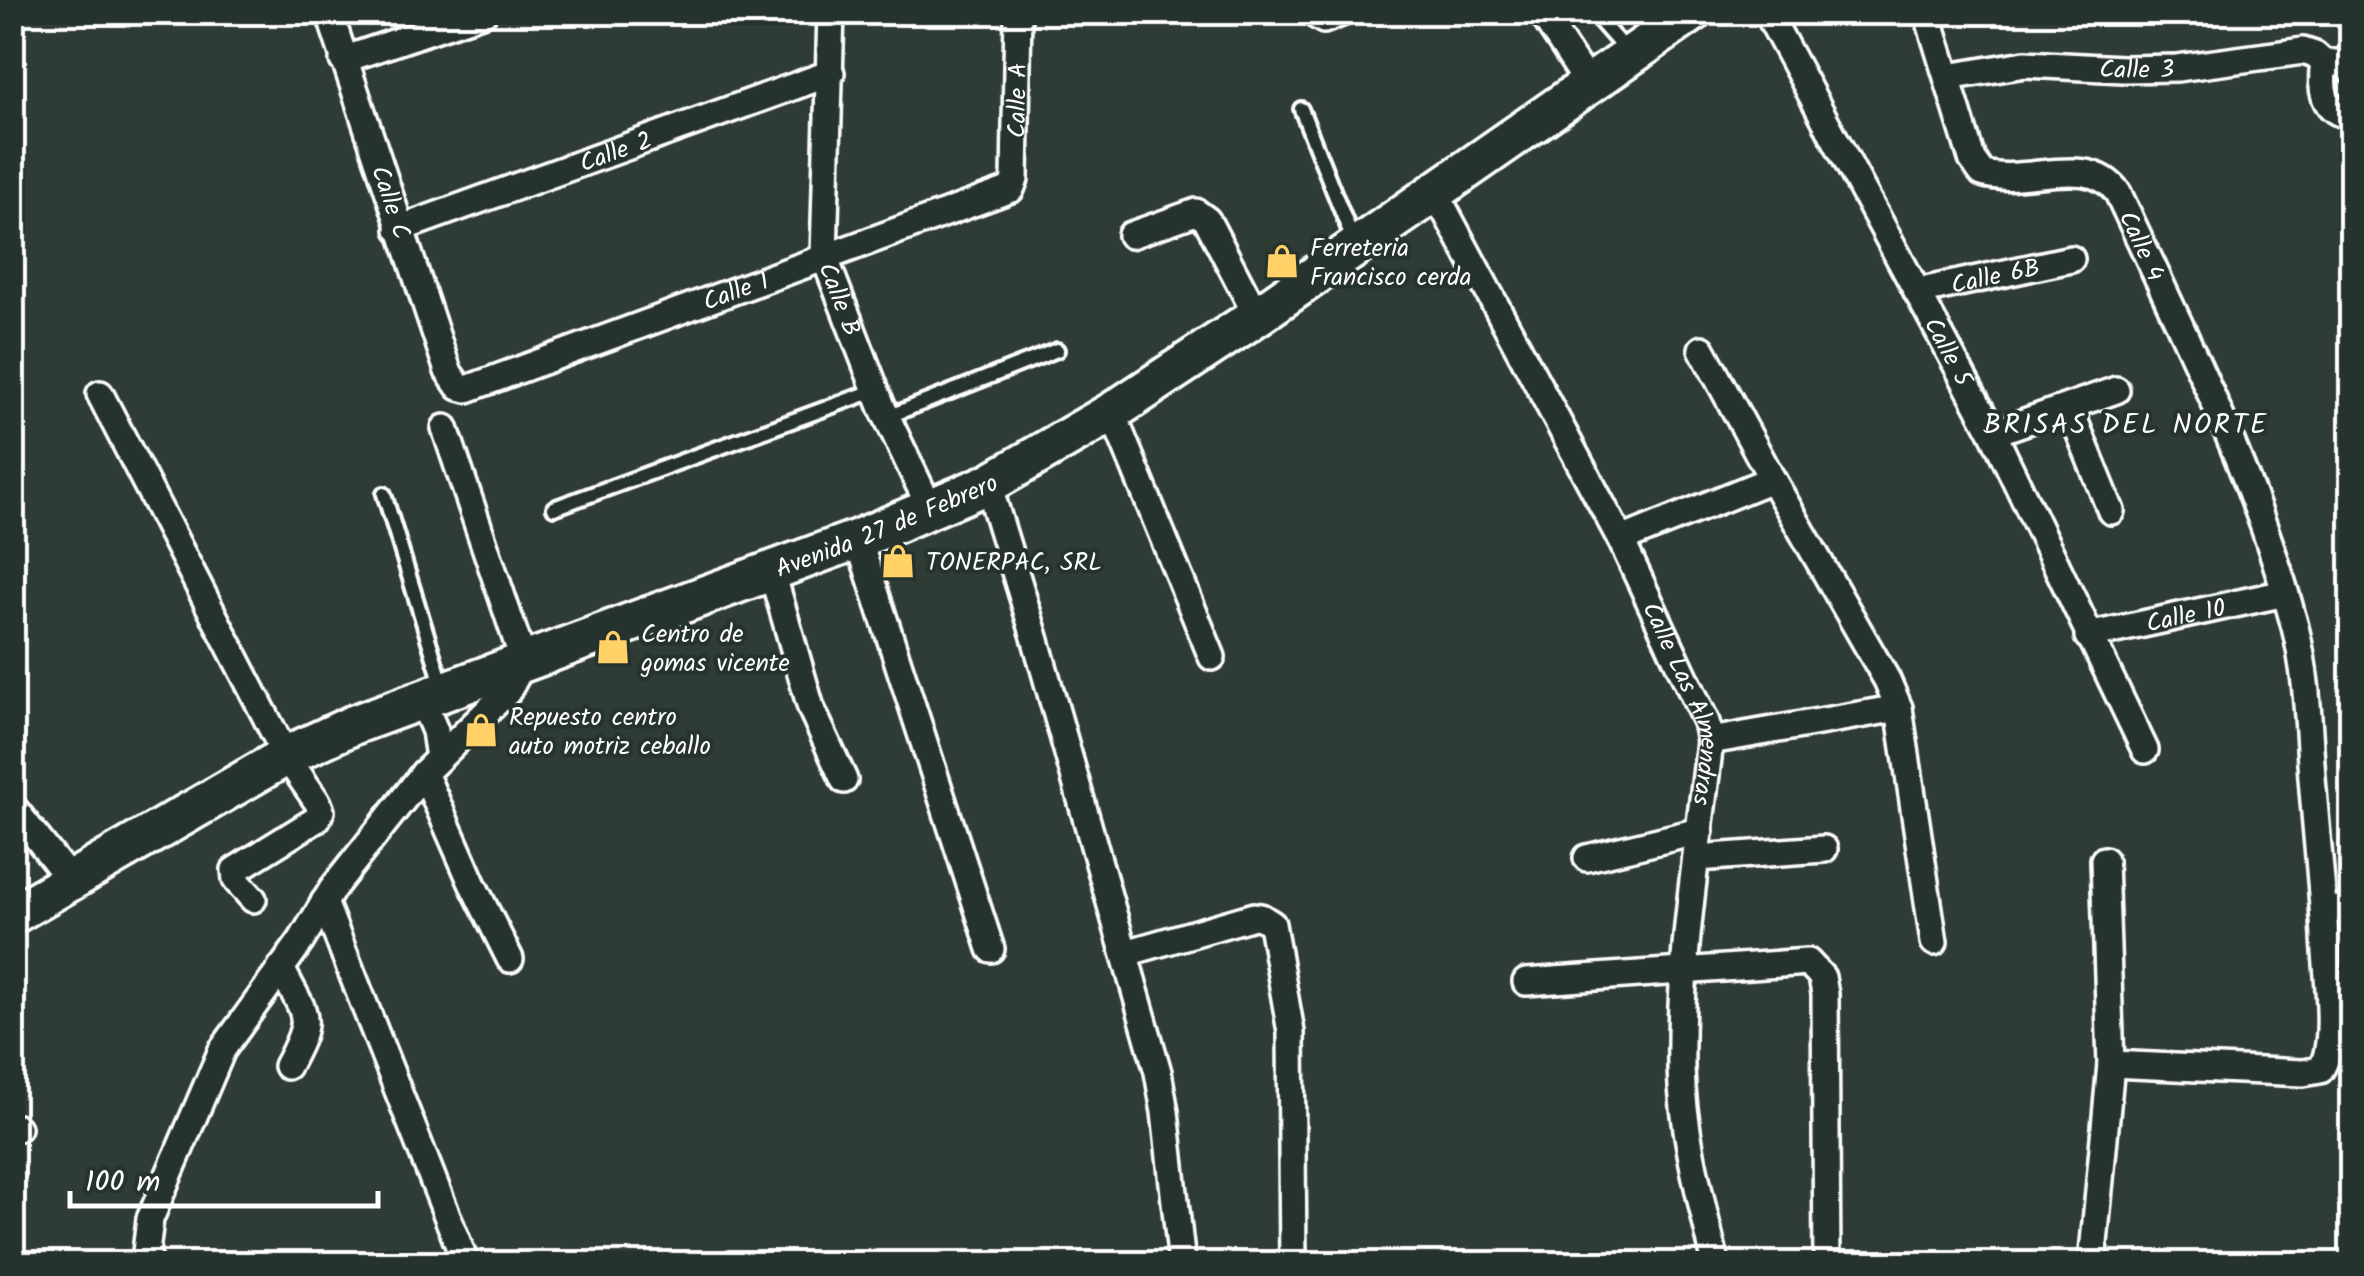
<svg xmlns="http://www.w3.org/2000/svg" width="2364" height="1276" viewBox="0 0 2364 1276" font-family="Kalam,sans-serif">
<rect width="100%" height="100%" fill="#2f3b35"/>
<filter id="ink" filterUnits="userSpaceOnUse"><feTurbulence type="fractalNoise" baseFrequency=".01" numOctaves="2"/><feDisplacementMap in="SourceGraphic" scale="20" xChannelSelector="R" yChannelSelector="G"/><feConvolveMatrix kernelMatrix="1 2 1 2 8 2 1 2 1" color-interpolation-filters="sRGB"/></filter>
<g filter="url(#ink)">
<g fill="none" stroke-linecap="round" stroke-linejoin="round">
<g stroke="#fff" stroke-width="20">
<g id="service">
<path d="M1592,12L1627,52"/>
<path d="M1301,109L1355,245"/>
<path d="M887,417L1057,350"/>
<path d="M384,494L443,687"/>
<path d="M554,508L876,390"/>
</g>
</g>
<g stroke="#fff" stroke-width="32">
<g id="minor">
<path id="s1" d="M329,12L448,371L459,387L467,389L1011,189L1015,179L1018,12"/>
<path id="s2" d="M831,12L824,256L883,409L931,510"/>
<path d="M1311,12L1324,20L1344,12"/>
<path d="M1541,12L1589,85"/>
<path id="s3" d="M1767,12L1993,433L2145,750"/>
<path id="s4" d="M1927,12L1972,159L1982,173C2023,187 2089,151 2118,193C2184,335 2255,475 2295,627C2308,678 2308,726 2312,777C2316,830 2322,883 2325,936C2326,970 2339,1044 2320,1070L2303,1073L2111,1064"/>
<path d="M343,60L484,12"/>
<path d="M2324,63C2320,88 2322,112 2352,116"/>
<path id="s5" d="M1948,77L2025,64L2123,69L2177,68L2303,51L2315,55L2324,63H2342L2352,71"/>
<path id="s6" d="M1435,192L1621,540L1706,722L1710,741C1698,849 1679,959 1681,1068C1683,1134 1701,1200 1716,1264"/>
<path id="s7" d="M399,229L831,73"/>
<path d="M1131,235L1196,212L1207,220L1257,316"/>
<path id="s8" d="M1917,292L2071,259"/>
<path d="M1702,349L1772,479L1887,680L1899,708L1934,942"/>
<path d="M100,394L286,756L318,803L321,811L317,819L235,870L236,880L253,899"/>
<path d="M2069,407L2111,511"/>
<path d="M1112,412L1212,657"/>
<path d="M1993,433L2116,390"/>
<path d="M988,484L1035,637L1158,1072L1165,1112L1182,1264"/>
<path d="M858,539L991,949"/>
<path d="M1621,540L1772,479"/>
<path d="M771,569L811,708L844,780"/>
<path id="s9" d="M2088,636L2285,593"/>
<path d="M421,698L435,731L439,758"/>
<path d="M1710,741L1899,708"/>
<path d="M424,773L472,883L510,959"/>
<path d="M12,806L71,881"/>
<path d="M1587,858L1700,831"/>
<path d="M1697,858L1824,849"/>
<path d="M324,902L466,1264"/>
<path d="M2324,911L2352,907"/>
<path d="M1126,953L1254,916L1261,917L1272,924L1291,1032L1293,1264"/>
<path d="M281,968C306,1018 315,1014 287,1066"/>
<path d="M1526,982L1808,962L1822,977L1825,994L1827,1264"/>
<path d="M12,1130L17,1128"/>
<path d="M150,1264L146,1252L150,1219L222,1050L301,941L333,888L424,773L507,692L524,662L445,428"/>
<path d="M2092,1264L2111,1064L2104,860"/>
</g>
</g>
<g stroke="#fff" stroke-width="45">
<g id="primary">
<path id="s10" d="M12,915L286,756L353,725L858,539L988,484L1112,412L1257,316L1693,12"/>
</g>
</g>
<use href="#service" stroke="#26332d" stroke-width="12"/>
<use href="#minor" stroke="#26332d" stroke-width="25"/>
<use href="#primary" stroke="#26332d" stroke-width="38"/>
</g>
</g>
<defs>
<g id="shop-bare" transform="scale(2.7)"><path d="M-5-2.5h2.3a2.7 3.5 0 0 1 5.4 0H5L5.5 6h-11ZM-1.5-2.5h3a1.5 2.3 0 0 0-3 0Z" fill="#ffd166" stroke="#26332d" stroke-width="2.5" paint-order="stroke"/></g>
</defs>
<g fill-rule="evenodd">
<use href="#shop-bare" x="1282" y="261"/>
<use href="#shop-bare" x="898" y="561"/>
<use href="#shop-bare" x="613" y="647"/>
<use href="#shop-bare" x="481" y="730"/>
</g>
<g text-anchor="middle" stroke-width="8" stroke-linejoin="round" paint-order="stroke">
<g font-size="25" fill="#fff" stroke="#26332d">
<text dy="9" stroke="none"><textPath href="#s5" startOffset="190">Calle 3</textPath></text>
<text dy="9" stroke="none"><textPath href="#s1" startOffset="1075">Calle A</textPath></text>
<text dy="9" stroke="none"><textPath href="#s7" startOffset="230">Calle 2</textPath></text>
<text dy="9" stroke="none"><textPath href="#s1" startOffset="200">Calle C</textPath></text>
<text dy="9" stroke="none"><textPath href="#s4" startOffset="372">Calle 4</textPath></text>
<text dy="9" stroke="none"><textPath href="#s8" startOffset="80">Calle 6B</textPath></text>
<text dy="9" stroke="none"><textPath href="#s1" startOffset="692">Calle 1</textPath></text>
<text dy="9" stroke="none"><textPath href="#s2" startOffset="290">Calle B</textPath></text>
<text dy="9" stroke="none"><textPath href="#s3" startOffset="385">Calle 5</textPath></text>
<text dy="9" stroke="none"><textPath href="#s10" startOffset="960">Avenida 27 de Febrero</textPath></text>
<text dy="9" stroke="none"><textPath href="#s9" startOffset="100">Calle 10</textPath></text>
<text dy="9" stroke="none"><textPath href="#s6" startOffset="572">Calle Las Almendras</textPath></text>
</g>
<g font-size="25" fill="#fff" stroke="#26332d" text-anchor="start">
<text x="1310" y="256">Ferreteria<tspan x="1310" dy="29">Francisco cerda</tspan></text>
<text x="926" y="570">TONERPAC, SRL</text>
<text x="641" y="642">Centro de<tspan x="641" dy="29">gomas vicente</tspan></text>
<text x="509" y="725">Repuesto centro<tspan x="509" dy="29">auto motriz ceballo</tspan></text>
</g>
<g font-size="28" letter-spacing="2.5" fill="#fff" stroke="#26332d">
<text x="2126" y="433">BRISAS DEL NORTE</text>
</g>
</g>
<rect width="2364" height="1276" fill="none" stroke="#26332d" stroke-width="50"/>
<rect x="25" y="25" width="2314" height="1226" fill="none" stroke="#fff" stroke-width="4" filter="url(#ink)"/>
<path d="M70 1191v15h308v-15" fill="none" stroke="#ffffff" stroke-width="5"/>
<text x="85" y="1191" font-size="30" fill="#ffffff" stroke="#26332d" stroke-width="8" paint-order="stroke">100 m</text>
</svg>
